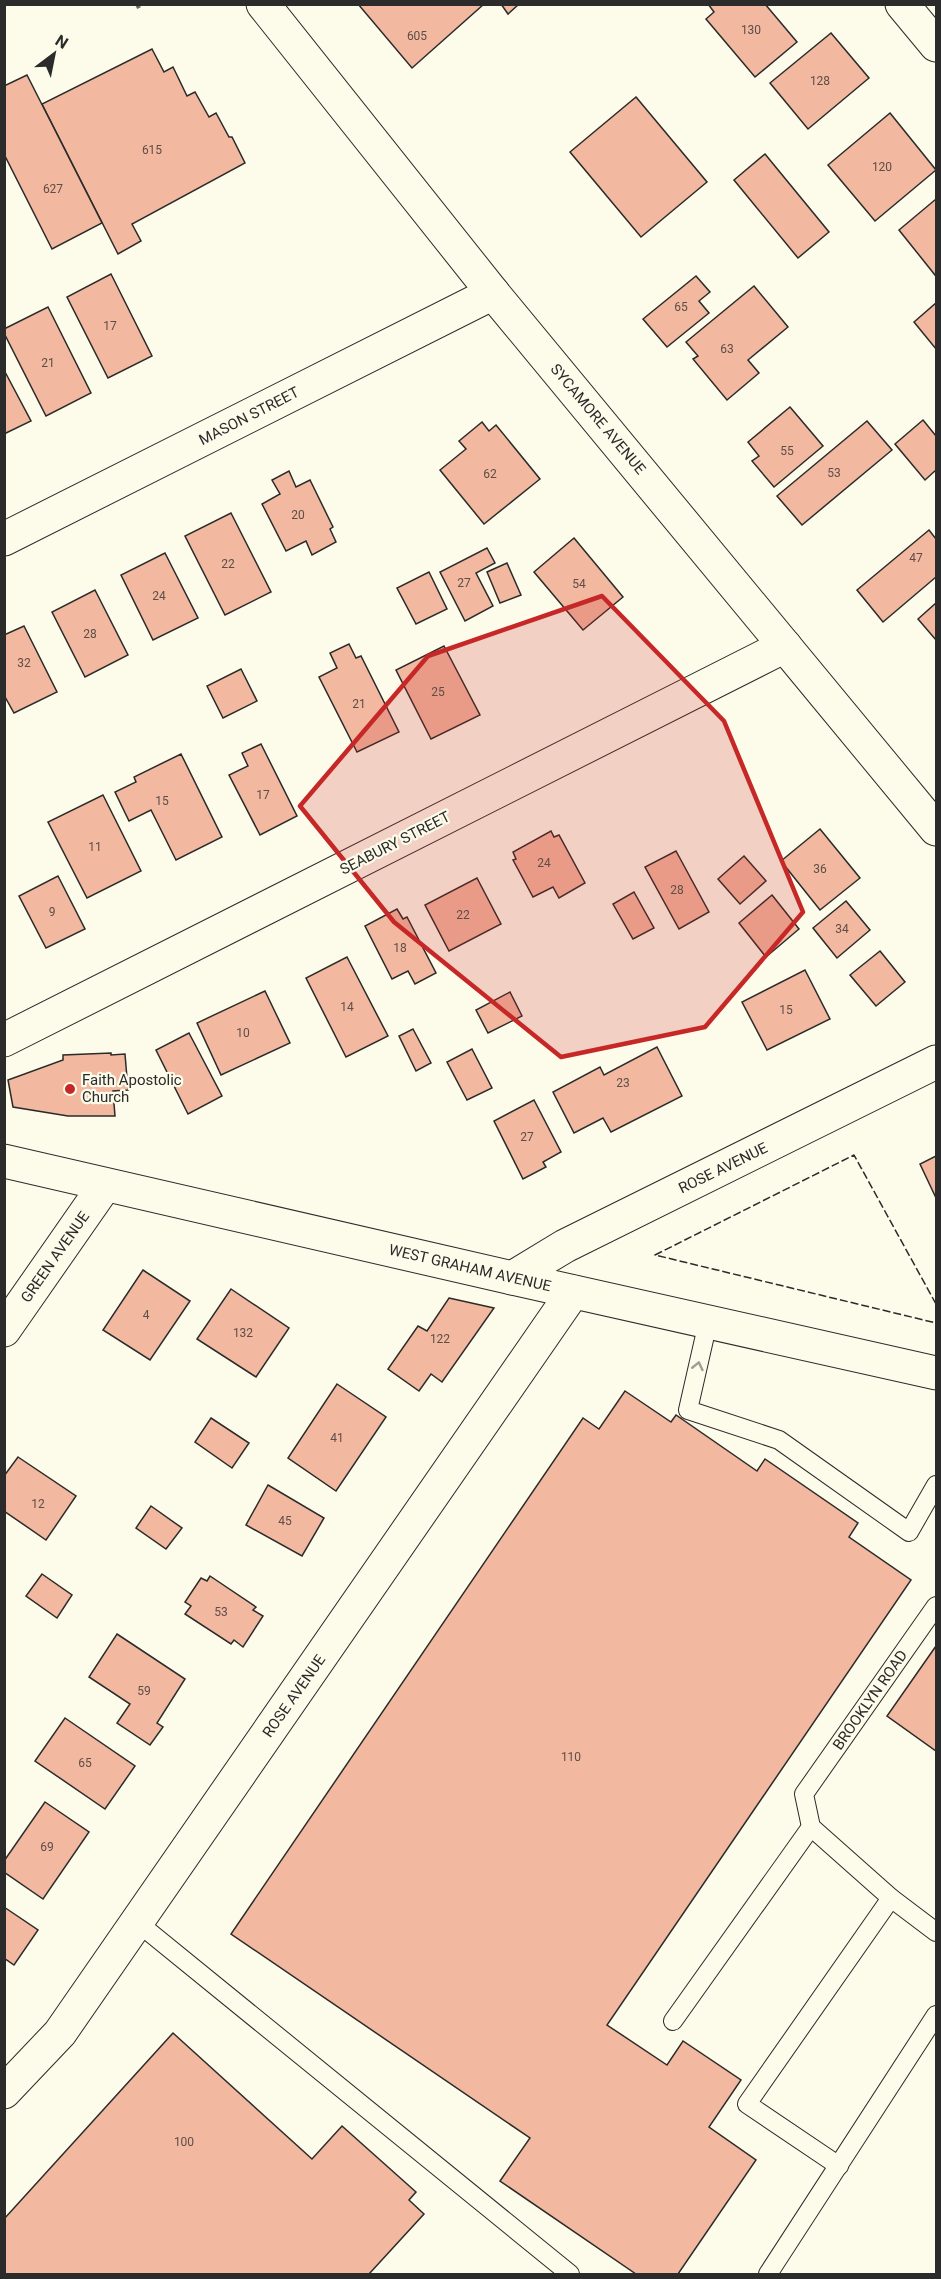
<svg xmlns="http://www.w3.org/2000/svg" width="941" height="2279" viewBox="0 0 941 2279" font-family="Roboto,sans-serif">
<rect width="100%" height="100%" fill="#fdfbea"/>
<g fill="#f2b8a0" stroke="#2b2b2b" stroke-width="1.5">
<path d="M358,4H484L412,68Z"/>
<path d="M501,4H519L508,14Z"/>
<path d="M708,4H765L797,42L755,77L706,19L714,12Z"/>
<path d="M831,33L869,78L808,129L770,83Z"/>
<path d="M152,49L164,72L173,67L187,96L195,92L209,117L216,113L229,137H232L245,163L132,224L141,241L118,254L42,104Z"/>
<path d="M27,75L102,223L52,249L4,154V86Z"/>
<path d="M636,97L707,182L641,237L570,152Z"/>
<path d="M890,113L936,170L875,221L828,165Z"/>
<path d="M765,154L829,232L798,258L734,180Z"/>
<path d="M936,199V273L935,275L899,230Z"/>
<path d="M111,274L152,356L108,378L67,297Z"/>
<path d="M696,276L710,292L699,301L709,313L667,347L643,319Z"/>
<path d="M754,286L788,327L748,360L759,373L727,400L693,359L698,356L686,342Z"/>
<path d="M936,303V349L914,322Z"/>
<path d="M48,307L91,393L46,416L4,333V329Z"/>
<path d="M4,370L31,421L4,434Z"/>
<path d="M790,407L823,446L774,487L752,461L759,456L748,442Z"/>
<path d="M923,420L936,436V470L925,480L895,444Z"/>
<path d="M867,421L892,450L802,525L777,496Z"/>
<path d="M482,422L489,431L496,425L540,479L484,524L440,470L466,449L459,441Z"/>
<path d="M289,471L296,487L310,480L333,527L330,529L336,542L312,555L306,541L286,551L262,504L280,494L272,480Z"/>
<path d="M231,513L271,592L225,615L185,536Z"/>
<path d="M929,530L936,539V577L883,622L857,590Z"/>
<path d="M574,538L623,597L583,630L534,572Z"/>
<path d="M487,548L495,563L476,573L493,606L465,621L440,572Z"/>
<path d="M165,553L198,618L153,640L121,575Z"/>
<path d="M507,563L521,595L500,603L487,572Z"/>
<path d="M429,572L447,609L416,624L397,588Z"/>
<path d="M95,590L128,655L85,677L52,612Z"/>
<path d="M936,603V640L918,619Z"/>
<path d="M24,626L57,692L14,713L4,695V635Z"/>
<path d="M349,644L356,658L361,656L399,732L357,752L319,677L337,668L330,653Z"/>
<path d="M444,646L480,715L431,739L396,670Z"/>
<path d="M241,669L257,701L223,718L207,686Z"/>
<path d="M261,744L297,816L260,835L229,775L248,766L242,753Z"/>
<path d="M181,754L222,837L176,860L151,810L129,821L115,792L136,782L134,777Z"/>
<path d="M103,795L141,871L87,898L48,822Z"/>
<path d="M820,829L860,878L820,910L781,861Z"/>
<path d="M551,831L554,837L559,835L585,883L559,898L553,887L533,897L513,860L516,859L513,852Z"/>
<path d="M676,851L709,912L679,929L645,867Z"/>
<path d="M744,856L766,881L740,904L718,879Z"/>
<path d="M58,876L85,929L46,948L19,896Z"/>
<path d="M477,878L501,924L449,951L425,905Z"/>
<path d="M634,892L654,928L633,939L613,904Z"/>
<path d="M772,895L799,929L766,957L739,923Z"/>
<path d="M846,901L870,930L837,958L813,928Z"/>
<path d="M397,909L403,919L407,917L436,973L415,984L408,971L392,979L365,926Z"/>
<path d="M880,951L905,982L876,1006L850,975Z"/>
<path d="M347,957L388,1036L346,1057L306,978Z"/>
<path d="M805,970L830,1019L767,1050L742,1002Z"/>
<path d="M265,991L290,1043L221,1075L197,1023Z"/>
<path d="M510,992L522,1016L488,1033L476,1010Z"/>
<path d="M413,1029L431,1063L416,1071L399,1036Z"/>
<path d="M189,1033L222,1096L188,1114L156,1050Z"/>
<path d="M657,1047L682,1096L611,1132L603,1118L574,1133L553,1092L600,1067L604,1075Z"/>
<path d="M472,1049L492,1088L467,1100L447,1062Z"/>
<path d="M111,1053V1055L125,1054L128,1090L113,1091L115,1116H68L13,1107L8,1080L63,1060V1055Z"/>
<path d="M534,1100L561,1152L543,1162L546,1167L523,1179L494,1121Z"/>
<path d="M936,1156V1198L920,1164Z"/>
<path d="M143,1270L190,1301L150,1360L103,1330Z"/>
<path d="M231,1289L289,1328L256,1377L197,1339Z"/>
<path d="M449,1298L494,1308L442,1382L431,1374L419,1391L388,1369L418,1326L427,1331Z"/>
<path d="M337,1384L386,1417L336,1491L288,1458Z"/>
<path d="M625,1391L671,1422L676,1415L757,1471L765,1459L858,1523L849,1537L911,1580L607,2025L667,2065L683,2041L741,2080L709,2127L756,2160L678,2274H636L500,2181L530,2138L231,1934L583,1418L599,1429Z"/>
<path d="M211,1418L249,1443L232,1468L195,1442Z"/>
<path d="M18,1457L76,1496L46,1540L4,1511V1476Z"/>
<path d="M268,1485L324,1518L302,1556L246,1525Z"/>
<path d="M151,1506L182,1528L166,1549L136,1528Z"/>
<path d="M42,1574L72,1595L57,1618L26,1596Z"/>
<path d="M210,1576L256,1607L253,1610L263,1616L243,1647L234,1640L231,1644L185,1614L191,1606L185,1602L201,1578L207,1581Z"/>
<path d="M117,1634L185,1679L157,1723L163,1727L150,1745L117,1723L130,1704L89,1677Z"/>
<path d="M936,1646V1751L887,1716Z"/>
<path d="M65,1718L135,1766L105,1809L35,1761Z"/>
<path d="M45,1802L89,1832L43,1899L4,1872V1861Z"/>
<path d="M4,1907L38,1930L14,1965L4,1958Z"/>
<path d="M173,2033L312,2159L342,2126L416,2192L409,2200L424,2214L369,2274H4V2219Z"/>
</g>
<g fill="none" stroke-linecap="round" stroke-linejoin="round">
<g stroke="#2b2b2b" stroke-width="20">
<g id="service">
<path d="M708,1322L688,1410L779,1440L909,1532L936,1485"/>
<path d="M936,1606L804,1794L811,1827L891,1898L936,1932"/>
<path d="M137,1922L570,2274"/>
<path d="M673,2021L811,1827"/>
<path d="M839,2166L747,2104L891,1898"/>
<path d="M768,2274L936,2015"/>
</g>
</g>
<g stroke="#2b2b2b" stroke-width="35">
<g id="minor">
<path d="M902,4L936,45"/>
<path d="M4,539L493,293"/>
<path d="M4,1040L785,646"/>
<path d="M512,1278L565,1246L936,1062"/>
<path d="M4,1330L105,1185"/>
<path d="M4,2092L60,2033L573,1292"/>
</g>
</g>
<g stroke="#2b2b2b" stroke-width="35">
<g id="tertiary">
<path d="M263,4L493,293L936,829"/>
<path d="M4,1161L512,1278L936,1373"/>
</g>
</g>
<path stroke="#6a6964" stroke-width="4" stroke-dasharray="4.5 3" stroke-linecap="butt" d="M137,4L140,10"/>
<use href="#service" stroke="#fdfbea" stroke-width="18"/>
<use href="#minor" stroke="#fdfbea" stroke-width="33"/>
<use href="#tertiary" stroke="#fdfbea" stroke-width="33"/>
<path stroke="#2b2b2b" stroke-width="1.5" stroke-dasharray="8 3" stroke-linecap="butt" d="M936,1304L854,1155L655,1255L936,1323"/>
</g>
<defs><path id="oneway-chevron" d="M-2-3.5L2.5 0L-2 3.5" fill="none" stroke-width="1.6" stroke-linecap="round" stroke-linejoin="round" transform="scale(1.5)"/></defs>
<use stroke="#9e9d94" href="#oneway-chevron" transform="translate(698 1366) rotate(-77)"/>
<path fill="#c62828" fill-opacity="0.2" stroke="#c62828" stroke-width="4.5" stroke-linejoin="round" d="M602,596L724,721L803,912L705,1027L561,1057L394,922L300,806L428,656Z"/>
<circle fill="#c62828" stroke="#fdfbea" stroke-width="2" cx="70" cy="1089" r="6"/>
<g text-anchor="middle" stroke-width="4.5" stroke-linejoin="round" paint-order="stroke">
<g font-size="12" fill="#5d4e48">
<text x="751" y="34">130</text>
<text x="417" y="40">605</text>
<text x="820" y="85">128</text>
<text x="152" y="154">615</text>
<text x="882" y="171">120</text>
<text x="53" y="193">627</text>
<text x="681" y="311">65</text>
<text x="110" y="330">17</text>
<text x="727" y="353">63</text>
<text x="48" y="367">21</text>
<text x="787" y="455">55</text>
<text x="834" y="477">53</text>
<text x="490" y="478">62</text>
<text x="298" y="519">20</text>
<text x="916" y="562">47</text>
<text x="228" y="568">22</text>
<text x="464" y="587">27</text>
<text x="579" y="588">54</text>
<text x="159" y="600">24</text>
<text x="90" y="638">28</text>
<text x="24" y="667">32</text>
<text x="438" y="696">25</text>
<text x="359" y="708">21</text>
<text x="263" y="799">17</text>
<text x="162" y="805">15</text>
<text x="95" y="851">11</text>
<text x="544" y="867">24</text>
<text x="820" y="873">36</text>
<text x="677" y="894">28</text>
<text x="52" y="916">9</text>
<text x="463" y="919">22</text>
<text x="842" y="933">34</text>
<text x="400" y="952">18</text>
<text x="347" y="1011">14</text>
<text x="786" y="1014">15</text>
<text x="243" y="1037">10</text>
<text x="623" y="1087">23</text>
<text x="527" y="1141">27</text>
<text x="146" y="1319">4</text>
<text x="243" y="1337">132</text>
<text x="440" y="1343">122</text>
<text x="337" y="1442">41</text>
<text x="38" y="1508">12</text>
<text x="285" y="1525">45</text>
<text x="221" y="1616">53</text>
<text x="144" y="1695">59</text>
<text x="571" y="1761">110</text>
<text x="85" y="1767">65</text>
<text x="47" y="1851">69</text>
<text x="184" y="2146">100</text>
</g>
<g font-size="15" fill="#2b2b2b" stroke="#fdfbea">
<text transform="translate(249 416) rotate(-27)" y="5">MASON STREET</text>
<text transform="translate(598 419) rotate(50)" y="5">SYCAMORE AVENUE</text>
<text transform="translate(395 843) rotate(-27)" y="5">SEABURY STREET</text>
<text transform="translate(723 1168) rotate(-26)" y="5">ROSE AVENUE</text>
<text transform="translate(55 1257) rotate(-55)" y="5">GREEN AVENUE</text>
<text transform="translate(470 1268) rotate(13)" y="5">WEST GRAHAM AVENUE</text>
<text transform="translate(294 1696) rotate(-55)" y="5">ROSE AVENUE</text>
<text transform="translate(870 1700) rotate(-55)" y="5">BROOKLYN ROAD</text>
</g>
<g font-size="15" fill="#2b2b2b" stroke="#fdfbea" text-anchor="start">
<text x="82" y="1085">Faith Apostolic<tspan x="82" dy="17">Church</tspan></text>
</g>
</g>
<rect width="941" height="2279" fill="none" stroke="#2b2b2b" stroke-width="12"/>
<g transform="translate(54 54) rotate(32)" stroke="#fdfbea" stroke-width="4.5" paint-order="stroke">
<path d="M0-4.5L10 22L0 15L-10 22Z" fill="#2b2b2b"/>
<text y="-9" font-size="16" font-weight="bold" text-anchor="middle" fill="#2b2b2b">N</text>
</g>
</svg>
